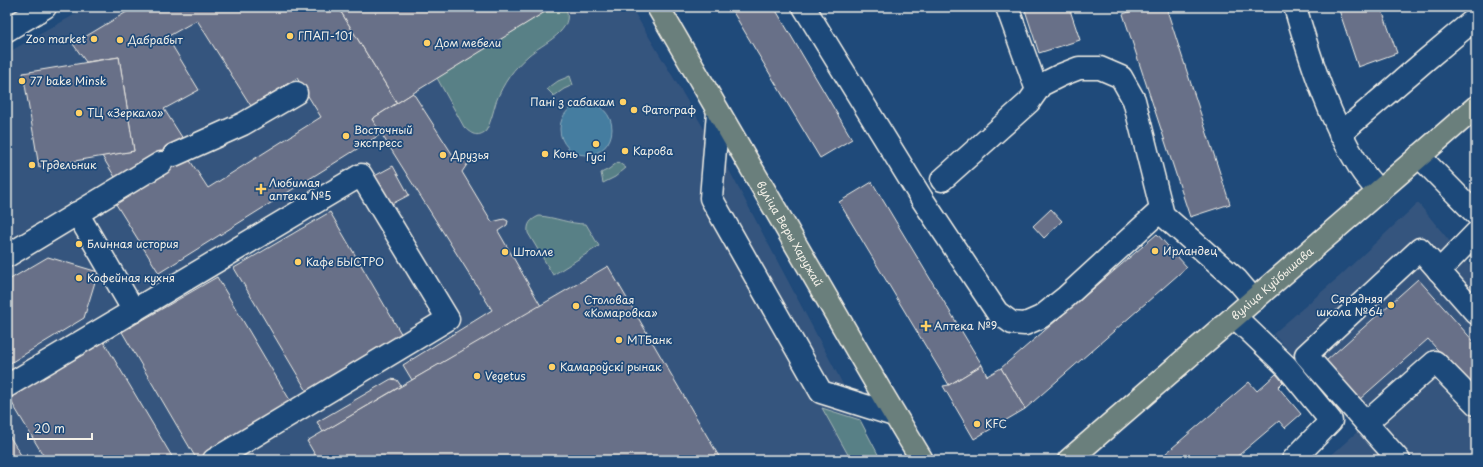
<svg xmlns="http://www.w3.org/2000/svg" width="1483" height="467" viewBox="0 0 1483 467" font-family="'Playpen Sans',sans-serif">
<rect width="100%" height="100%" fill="#1f4a7a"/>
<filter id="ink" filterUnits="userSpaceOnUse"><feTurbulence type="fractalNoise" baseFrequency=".025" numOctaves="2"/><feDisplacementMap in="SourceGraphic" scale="8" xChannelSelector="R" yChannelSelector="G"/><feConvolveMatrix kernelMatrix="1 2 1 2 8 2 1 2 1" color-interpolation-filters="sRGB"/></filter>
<g filter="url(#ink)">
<g fill="#35557e" fill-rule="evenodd">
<path d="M88,7H631L730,172L847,392L881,460H204L294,407L217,277L122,333L197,460H174L104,342L9,398L46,460H24L7,432V53ZM329,212L406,342L311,398L234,268Z"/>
<path d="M1418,203L1476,273V460H1326L1358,431L1295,357L1273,334L1340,276Z"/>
</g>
<g fill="#598086" stroke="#a6b8b7">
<path d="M553,7H565C577,30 542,44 529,55C514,68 503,83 496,102C493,112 491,122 486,131C477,138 471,134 464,127L437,78Z"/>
<path d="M570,76L573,85L564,89L554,96L547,89L558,81Z"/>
<path d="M618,162L626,168L615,177L603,183L601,173L609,169Z"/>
<path d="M539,216C555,217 569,224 586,224L599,246L553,275L528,233C527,224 530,220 539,216Z"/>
<path d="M822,408L860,420L881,460H851Z"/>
</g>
<circle fill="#457da0" stroke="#8babbd" cx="586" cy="129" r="26"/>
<g fill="#676f88" stroke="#f4f1e8" fill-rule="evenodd">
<path d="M135,7H338L397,103L372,119L381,134L159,273L114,201L118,182L102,156L134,151L119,57L86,62L73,44ZM197,20L251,106L297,78L321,117L208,188L187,156L185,142L164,109L199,90L167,37Z"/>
<path d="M338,7H553L397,103Z"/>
<path d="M730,7H774L852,139L820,158Z"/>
<path d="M1024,7H1069L1080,40L1039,53Z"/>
<path d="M1145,7H1166L1230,204L1190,217L1123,14Z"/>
<path d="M1338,7H1381L1397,53L1358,67Z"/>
<path d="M119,57L134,151L39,167L23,73Z"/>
<path d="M413,93L456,160L467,155L470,157V160L462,172L492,222L504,219L508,221L507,225L498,231L541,306L412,380L403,365L492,310L372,119Z"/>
<path d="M393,166L409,195L386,207L369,179Z"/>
<path d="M872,182L982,365L949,385L839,202Z"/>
<path d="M1051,209L1062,221L1044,238L1033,226Z"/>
<path d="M330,212L406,342L311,398L234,268Z"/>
<path d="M1157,234L1187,267L1025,409L1001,368Z"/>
<path d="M48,257L98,272L84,318L7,365V281Z"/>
<path d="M608,266L721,460H318L307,441Z"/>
<path d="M217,277L294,407L204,460H197L122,332Z"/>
<path d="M1418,279L1476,344V393L1428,339L1360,399L1326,361Z"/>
<path d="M104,342L174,460H46L9,398Z"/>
<path d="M982,365L987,376L1001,368L1025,409L974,439L943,386L949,385Z"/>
<path d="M1276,374L1283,382L1278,387L1301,414L1285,428L1279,421L1233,460H1158L1249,382L1257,391Z"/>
<path d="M391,379L397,380L401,386L323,432L317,422Z"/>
<path d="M7,432L24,460H7Z"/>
</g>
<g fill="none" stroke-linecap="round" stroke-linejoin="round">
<g stroke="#f4f1e8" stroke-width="25">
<g id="minor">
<path d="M804,7L922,199L997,312L1012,323L1025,324L1041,317L1066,297L1161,210"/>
<path d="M1007,7L1037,90"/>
<path d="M1295,7C1311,62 1329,119 1360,168C1365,176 1372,184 1379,192"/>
<path d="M7,30L45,7"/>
<path d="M718,112L711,198L821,392L894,415"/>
<path d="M1340,134L1426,60L1476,18"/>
<path d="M174,155L243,124L296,93"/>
<path d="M1419,156L1476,214"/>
<path d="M942,180L1029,102L1041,85L1061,75L1079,68H1100L1121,77L1134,100L1163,215L1237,280L1254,300"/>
<path d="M77,213L134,311"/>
<path d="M7,256L161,163"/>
<path d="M1439,271L1476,233"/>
<path d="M1235,317L1286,366L1331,421L1293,460"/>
<path d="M7,386L361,175L448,319L214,460"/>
<path d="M1366,423L1435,362L1476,404"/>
<path d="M1399,460L1306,355L1420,249L1476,313"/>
</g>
</g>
<g stroke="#f4f1e8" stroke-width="25">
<g id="major">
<path id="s1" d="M658,7L880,390L922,460"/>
<path id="s2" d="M1069,460L1476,107"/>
</g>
</g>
<use href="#minor" stroke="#1f4a7a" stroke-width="22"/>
<use href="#major" stroke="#6b7f7c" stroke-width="22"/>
</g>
</g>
<g fill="#ffd166" stroke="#1f4a7a" stroke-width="1.5">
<circle cx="290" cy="36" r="4"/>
<circle cx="94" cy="39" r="4"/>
<circle cx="120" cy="40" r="4"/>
<circle cx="427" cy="43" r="4"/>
<circle cx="22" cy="81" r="4"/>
<circle cx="623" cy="102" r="4"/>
<circle cx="634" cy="110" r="4"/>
<circle cx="79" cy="113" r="4"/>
<circle cx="346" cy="136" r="4"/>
<circle cx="596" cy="144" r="4"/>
<circle cx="625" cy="151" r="4"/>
<circle cx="545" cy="154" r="4"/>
<circle cx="443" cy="155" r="4"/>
<circle cx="32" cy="165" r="4"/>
<path d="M259 183h4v4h4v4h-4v4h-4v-4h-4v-4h4z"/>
<circle cx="79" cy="244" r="4"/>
<circle cx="1155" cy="251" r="4"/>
<circle cx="505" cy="252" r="4"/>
<circle cx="298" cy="262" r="4"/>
<circle cx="79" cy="278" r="4"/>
<circle cx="1391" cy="305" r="4"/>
<circle cx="576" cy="306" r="4"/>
<path d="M924 320h4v4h4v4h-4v4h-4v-4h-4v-4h4z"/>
<circle cx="619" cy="340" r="4"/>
<circle cx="552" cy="367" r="4"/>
<circle cx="477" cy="376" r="4"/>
<circle cx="977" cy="424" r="4"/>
</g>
<g text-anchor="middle" stroke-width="3.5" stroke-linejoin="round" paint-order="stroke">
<g font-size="11" fill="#f4f1e8" stroke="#1f4a7a" text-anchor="start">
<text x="298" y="40">ГПАП-101</text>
<text x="86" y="43" text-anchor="end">Zoo market</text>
<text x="128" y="44">Дабрабыт</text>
<text x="435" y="47">Дом мебели</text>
<text x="30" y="85">77 bake Minsk</text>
<text x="615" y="106" text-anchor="end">Пані з сабакам</text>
<text x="642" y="114">Фатограф</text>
<text x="87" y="117">ТЦ «Зеркало»</text>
<text x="354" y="134">Восточный<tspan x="354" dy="13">экспресс</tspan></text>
<text x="633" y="155">Карова</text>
<text x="553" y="158">Конь</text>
<text x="451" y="159">Друзья</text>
<text x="596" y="161" text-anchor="middle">Гусі</text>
<text x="40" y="169">Трдельник</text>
<text x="269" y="187">Любимая<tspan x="269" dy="13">аптека №5</tspan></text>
<text x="87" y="248">Блинная история</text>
<text x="1163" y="255">Ирландец</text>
<text x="513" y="256">Штолле</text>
<text x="306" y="266">Кафе БЫСТРО</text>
<text x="87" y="282">Кофейная кухня</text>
<text x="1383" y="303" text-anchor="end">Сярэдняя<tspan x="1383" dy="13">школа №64</tspan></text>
<text x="584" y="304">Столовая<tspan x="584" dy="13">«Комаровка»</tspan></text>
<text x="934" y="330">Аптека №9</text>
<text x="627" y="344">МТБанк</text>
<text x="560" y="371">Камароўскі рынак</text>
<text x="485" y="380">Vegetus</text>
<text x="985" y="428">KFC</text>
</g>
<g font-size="11" fill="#f4f1e8" stroke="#1f4a7a">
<text dy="4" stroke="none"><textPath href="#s1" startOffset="262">вуліца Веры Харужай</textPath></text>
<text dy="4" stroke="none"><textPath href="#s2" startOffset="269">вуліца Куйбышава</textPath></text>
</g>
</g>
<rect width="1483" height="467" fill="none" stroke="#1f4a7a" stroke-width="24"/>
<rect x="12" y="12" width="1459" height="443" fill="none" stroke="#f4f1e8" stroke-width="1.5" filter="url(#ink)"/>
<path d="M28 433v6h64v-6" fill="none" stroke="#f4f1e8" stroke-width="2"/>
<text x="34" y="433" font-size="12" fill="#f4f1e8" stroke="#1f4a7a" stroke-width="3" paint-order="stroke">20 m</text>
</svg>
